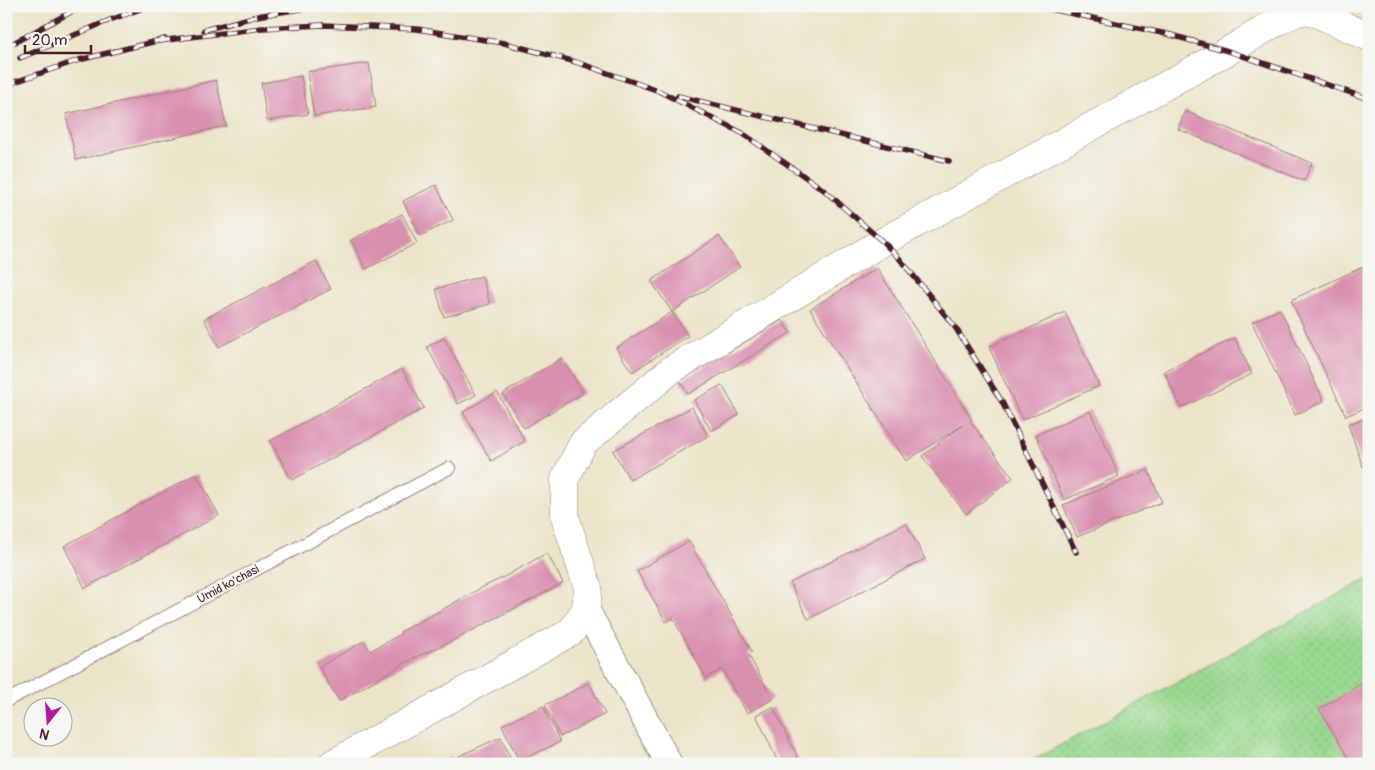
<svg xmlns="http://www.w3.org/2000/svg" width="1375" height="770" viewBox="0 0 1375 770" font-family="Pangolin,sans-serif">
<defs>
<pattern id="grass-dots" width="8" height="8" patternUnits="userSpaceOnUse" patternTransform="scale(1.25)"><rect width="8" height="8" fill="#98d88f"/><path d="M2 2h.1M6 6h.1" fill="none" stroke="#84b97c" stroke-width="1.8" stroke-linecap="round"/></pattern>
</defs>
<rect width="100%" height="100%" fill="#f6f6f2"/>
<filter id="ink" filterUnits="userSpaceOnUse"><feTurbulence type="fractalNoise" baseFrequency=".02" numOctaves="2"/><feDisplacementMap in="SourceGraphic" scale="10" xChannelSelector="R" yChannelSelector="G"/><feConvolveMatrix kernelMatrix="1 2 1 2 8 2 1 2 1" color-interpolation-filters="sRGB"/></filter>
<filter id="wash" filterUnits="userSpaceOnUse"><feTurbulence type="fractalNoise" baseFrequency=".0096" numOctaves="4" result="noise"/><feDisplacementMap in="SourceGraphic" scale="20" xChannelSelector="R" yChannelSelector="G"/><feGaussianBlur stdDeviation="1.12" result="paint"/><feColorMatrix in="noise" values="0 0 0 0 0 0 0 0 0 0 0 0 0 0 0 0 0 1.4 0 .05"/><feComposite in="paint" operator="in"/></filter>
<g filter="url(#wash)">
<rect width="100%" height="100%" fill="#ece4c8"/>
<path fill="url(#grass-dots)" stroke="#717c5d" d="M1369,578V764H1026Z"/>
<g id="blocks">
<g fill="#d98fae">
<path d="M1209,6H1223L1214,13Z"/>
<path d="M369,63L376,107L314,116L307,72Z"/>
<path d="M301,76L308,114L267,121L261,83Z"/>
<path d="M216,80L226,126L76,160L66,114Z"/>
<path d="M1185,111L1312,163L1304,181L1178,129Z"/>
<path d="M436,185L453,220L420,236L403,201Z"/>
<path d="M402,214L417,243L366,269L351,240Z"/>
<path d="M719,236L740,267L672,312L688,336L632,372L616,348L672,312L651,281Z"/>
<path d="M316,261L331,289L219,347L204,319Z"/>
<path d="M1369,264V406L1346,416L1291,300Z"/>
<path d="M877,268L972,420L970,421L1013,478L966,514L922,456L963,425L906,461L810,309Z"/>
<path d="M482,276L490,304L444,317L436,289Z"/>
<path d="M1280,309L1324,401L1295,415L1252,322Z"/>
<path d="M1065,312L1099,386L1022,420L989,347Z"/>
<path d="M782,320L790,333L688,394L680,381Z"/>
<path d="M444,338L476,395L458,404L427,347Z"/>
<path d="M1235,338L1252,374L1181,408L1164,371Z"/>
<path d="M562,358L583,393L524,428L503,394Z"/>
<path d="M402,369L424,408L292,480L270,441Z"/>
<path d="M722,385L739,415L711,431L694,400Z"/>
<path d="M497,392L525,441L491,461L463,412Z"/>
<path d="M692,407L708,436L630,480L613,451Z"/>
<path d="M1090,411L1119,476L1064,500L1036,435Z"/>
<path d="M1369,417V465L1363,467L1348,424Z"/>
<path d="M1148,470L1162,502L1077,537L1063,505Z"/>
<path d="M196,474L219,515L85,588L64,546Z"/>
<path d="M906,523L925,559L808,619L790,583Z"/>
<path d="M689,541L752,652L748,654L773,699L747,713L722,669L706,678L673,618L666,622L637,571Z"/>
<path d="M547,553L563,583L452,641L414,658L339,701L319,667L364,641L370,651L401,634L400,632L436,613L479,589L502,578Z"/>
<path d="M6,618L11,627L6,630Z"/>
<path d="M1369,679V764H1352L1319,709Z"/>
<path d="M589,683L605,714L560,737L545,705Z"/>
<path d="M543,706L560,742L519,761L502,725Z"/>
<path d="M773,707L801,764H779L756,715Z"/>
<path d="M501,737L513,764H463L459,756Z"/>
<path d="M451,757L455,764H439Z"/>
</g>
</g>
</g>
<g filter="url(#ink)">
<use href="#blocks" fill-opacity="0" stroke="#9b827a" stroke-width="1"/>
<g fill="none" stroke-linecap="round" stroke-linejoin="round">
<g stroke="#9b827a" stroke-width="14">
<path id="lane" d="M6,701L449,468"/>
</g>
<g stroke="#9b827a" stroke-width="28">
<path id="street" d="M586,609L669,764"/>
</g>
<g stroke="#9b827a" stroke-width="29">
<path id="secondary" d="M332,764L571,632L586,609L588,588L565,517V479L583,443L671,370L877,245L1228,51L1280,20L1297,12L1309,10L1369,37"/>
</g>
<use href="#lane" stroke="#fff" stroke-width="12"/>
<use href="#street" stroke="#fff" stroke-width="26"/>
<use href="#secondary" stroke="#fff" stroke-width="28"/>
<g stroke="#4a1f2b" stroke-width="5.5">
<g id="rail">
<path d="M1037,6L1171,35L1228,51L1369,99"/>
<path d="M204,30L257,16L318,6"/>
<path d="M159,41L262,28L323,25L417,29L504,43L576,62L659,91L742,133L824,190L883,242L899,258L955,327L1002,402L1076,552"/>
<path d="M6,47L82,6"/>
<path d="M20,58L110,20L149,6"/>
<path d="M6,85L79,60L165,39"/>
<path d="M678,96L949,161"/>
</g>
</g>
<use href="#rail" stroke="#f6f6f2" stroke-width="4" stroke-dasharray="11" stroke-linecap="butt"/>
</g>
</g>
<g text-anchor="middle" stroke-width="4" stroke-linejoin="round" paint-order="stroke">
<g font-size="12" fill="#4a1f2b" stroke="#f6f6f2">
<text transform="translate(228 584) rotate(-28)" y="4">Umid ko'chasi</text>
</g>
</g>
<rect width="1375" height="770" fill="none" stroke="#f6f6f2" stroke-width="25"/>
<g transform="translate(48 722) rotate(197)"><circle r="24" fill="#f6f6f2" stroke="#b1a0a2"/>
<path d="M0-4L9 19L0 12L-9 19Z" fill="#b5179e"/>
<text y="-8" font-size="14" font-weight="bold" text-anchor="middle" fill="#4a1f2b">N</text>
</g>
<path d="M25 45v8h66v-8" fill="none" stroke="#4a1f2b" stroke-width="2.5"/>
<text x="32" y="45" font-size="15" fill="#4a1f2b" stroke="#f6f6f2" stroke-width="4" paint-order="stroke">20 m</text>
</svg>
